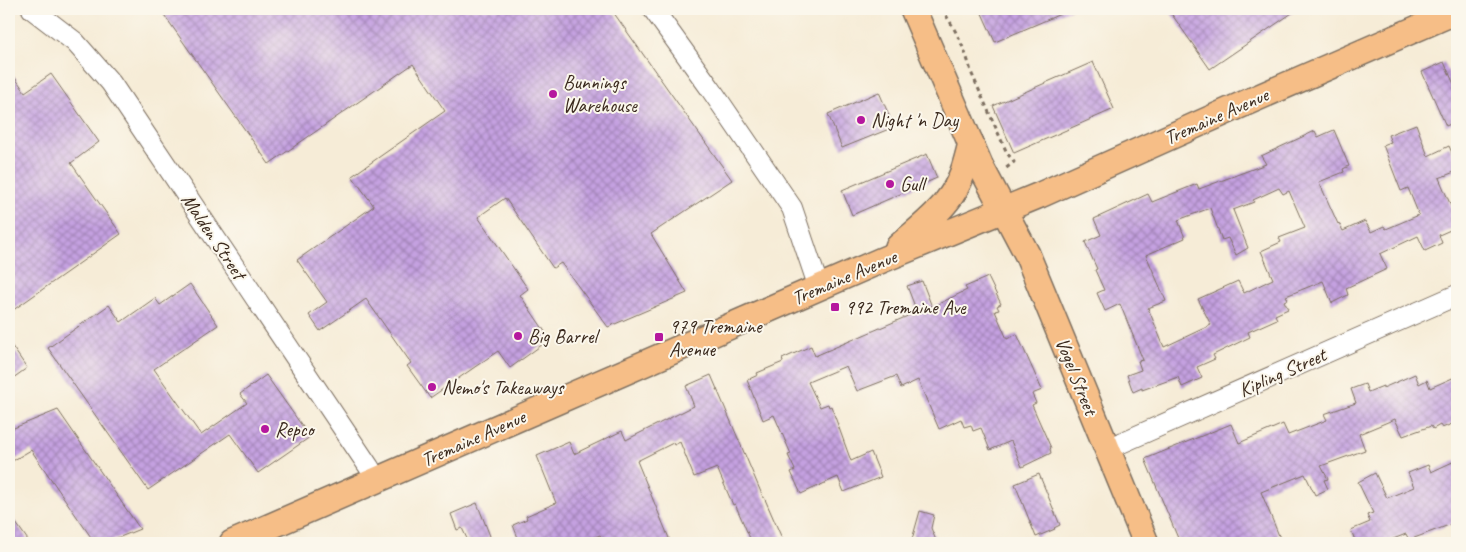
<svg xmlns="http://www.w3.org/2000/svg" width="1466" height="552" viewBox="0 0 1466 552" font-family="Caveat,sans-serif">
<defs>
<pattern id="building-cross-hatch" width="8" height="8" patternUnits="userSpaceOnUse" patternTransform="scale(1.25)"><rect width="8" height="8" fill="#c5a1e1"/><path d="M0 0l8 8M0 8l8-8" fill="none" stroke="#a183b6"/></pattern>
</defs>
<rect width="100%" height="100%" fill="#fbf7ec"/>
<filter id="ink" filterUnits="userSpaceOnUse"><feTurbulence type="fractalNoise" baseFrequency=".02" numOctaves="2"/><feDisplacementMap in="SourceGraphic" scale="10" xChannelSelector="R" yChannelSelector="G"/><feConvolveMatrix kernelMatrix="1 2 1 2 8 2 1 2 1" color-interpolation-filters="sRGB"/></filter>
<filter id="wash" filterUnits="userSpaceOnUse"><feTurbulence type="fractalNoise" baseFrequency=".0096" numOctaves="4" result="noise"/><feDisplacementMap in="SourceGraphic" scale="20" xChannelSelector="R" yChannelSelector="G"/><feGaussianBlur stdDeviation="1.12" result="paint"/><feColorMatrix in="noise" values="0 0 0 0 0 0 0 0 0 0 0 0 0 0 0 0 0 1.4 0 .05"/><feComposite in="paint" operator="in"/></filter>
<g filter="url(#wash)">
<rect width="100%" height="100%" fill="#f6ecd7"/>
<g id="blocks">
<g fill="url(#building-cross-hatch)" fill-rule="evenodd">
<path d="M160,9H611L732,180L651,234L687,293L608,327L561,263L553,268L505,198L478,217L528,289L520,295L550,339L510,368L498,351L430,398L407,366L411,363L366,299L320,331L309,315L327,302L297,260L374,206L352,176L445,111L413,64L269,164Z"/>
<path d="M980,9H1072L995,42Z"/>
<path d="M1168,9H1298L1210,69Z"/>
<path d="M1093,62L1114,109L1014,153L993,106Z"/>
<path d="M1444,62L1457,91V121L1446,126L1422,72Z"/>
<path d="M9,69L25,92L51,74L99,142L71,163L121,234L9,313Z"/>
<path d="M879,92L894,127L842,148L828,114Z"/>
<path d="M1416,124L1428,156L1449,146L1457,164V171L1439,178L1457,220V227L1439,235L1442,243L1425,251L1418,236L1380,254L1387,269L1346,288L1348,295L1332,303L1323,281L1286,296L1288,299L1284,301L1288,309L1275,315L1277,319L1248,332L1250,337L1213,355L1215,359L1197,367L1202,378L1182,387L1178,377L1142,390V388L1133,392L1127,375L1141,370L1138,361L1143,360L1120,304L1105,311L1097,293L1104,290L1095,270L1097,269L1085,242L1101,235L1094,219L1148,194L1152,202L1197,184L1199,189L1266,164L1261,156L1315,131L1318,137L1334,130L1349,166L1343,169L1344,172L1319,182L1338,224L1339,223L1343,231L1365,221L1371,232L1384,226L1386,229L1419,215L1408,188L1401,191L1383,145L1391,142L1388,135ZM1279,188L1283,194L1289,191L1305,228L1279,238L1281,242L1261,251L1273,279L1244,293L1238,281L1198,299L1211,325L1164,347L1148,308L1166,301L1146,255L1185,238L1178,220L1210,208L1222,240L1228,238L1236,255L1248,248L1233,210L1254,202L1253,200Z"/>
<path d="M927,154L937,178L852,215L842,190Z"/>
<path d="M988,277L1001,304L997,306L999,310L995,311L1007,339L1017,334L1042,390L1032,394L1036,403L1032,405L1051,448L1050,449L1051,453L1022,467L1011,441L990,450L981,428L973,431L971,425L964,427L961,419L939,429L918,380L901,388L896,376L857,391L846,366L808,382L820,407L828,404L829,407L831,406L851,461L871,452L881,477L844,492L838,477L801,494L791,472L795,470L788,455L791,454L774,415L763,420L747,380L758,375L757,373L783,362L782,359L811,346L815,356L917,312L907,286L922,281L932,307L967,290L965,287Z"/>
<path d="M190,284L218,325L154,369L201,435L247,403L240,394L266,375L310,437L258,473L230,434L148,490L48,348L109,305L121,322L155,298L160,305Z"/>
<path d="M9,342L27,368L9,381Z"/>
<path d="M1415,374L1419,384L1427,380L1430,388L1457,376V422L1442,428L1440,425L1433,429L1431,426L1403,436L1395,419L1359,434L1365,450L1321,466L1328,479L1324,480L1328,489L1315,495L1305,474L1261,492L1282,543H1180L1145,459L1231,424L1239,443L1283,424L1288,435L1327,420L1324,414L1356,403L1351,389L1365,384L1368,392L1383,386V388Z"/>
<path d="M711,375L763,497H764L784,543H752L735,504L733,505L717,468L694,477L680,442L674,445L673,443L637,461L671,543H603L600,535L578,543H520L513,525L527,519L526,516L556,503L537,456L569,442L574,454L622,431L626,440L694,406L686,386Z"/>
<path d="M58,410L140,529L105,543H95L31,450L9,463V430Z"/>
<path d="M1457,460V522L1409,540L1406,534L1383,543H1356L1351,530L1370,522L1367,515L1373,513L1358,482L1375,473L1387,498L1414,487L1408,473L1428,465L1431,472Z"/>
<path d="M1039,474L1060,525L1054,528L1055,529L1036,537L1015,484Z"/>
<path d="M477,503L490,536L487,538L489,543H469L462,528L457,530L451,514Z"/>
<path d="M920,511L934,515L931,528L937,543H911Z"/>
<path d="M9,513L30,543H9Z"/>
</g>
</g>
</g>
<g filter="url(#ink)">
<use href="#blocks" fill-opacity="0" stroke="#7c6e5f" stroke-width="1"/>
<g fill="none" stroke-linecap="round" stroke-linejoin="round">
<g stroke="#7c6e5f" stroke-width="22">
<g id="minor">
<path d="M32,9L75,42L111,83L369,467L377,481"/>
<path d="M653,9L710,88L792,208L819,288"/>
<path d="M1107,448L1121,443L1457,295"/>
</g>
</g>
<g stroke="#7c6e5f" stroke-width="28">
<g id="major">
<path d="M913,9L980,165L1027,254L1146,543"/>
<path d="M898,247C915,232 934,218 947,201C961,184 966,164 971,143"/>
<path d="M232,543L882,260L1040,195L1250,101L1457,11"/>
</g>
</g>
<path stroke="#7c6e5f" stroke-width="3" stroke-dasharray="4 4" stroke-linecap="butt" d="M941,9C953,23 967,53 971,72L1007,153L1014,162L1005,169"/>
<use href="#minor" stroke="#fff" stroke-width="20"/>
<use href="#major" stroke="#f6be87" stroke-width="25"/>
</g>
</g>
<g fill="#b5179e" stroke="#fbf7ec" stroke-width="2">
<circle cx="553" cy="94" r="5"/>
<circle cx="861" cy="120" r="5"/>
<circle cx="890" cy="184" r="5"/>
<rect x="830" y="302" width="10" height="10" rx="2.5"/>
<circle cx="518" cy="336" r="5"/>
<rect x="654" y="332" width="10" height="10" rx="2.5"/>
<circle cx="432" cy="387" r="5"/>
<circle cx="265" cy="429" r="5"/>
</g>
<g text-anchor="middle" stroke-width="4" stroke-linejoin="round" paint-order="stroke">
<g font-size="20" fill="#3b2a1e" stroke="#fbf7ec" text-anchor="start">
<text x="563" y="89">Bunnings<tspan x="563" dy="23">Warehouse</tspan></text>
<text x="871" y="127">Night 'n Day</text>
<text x="900" y="191">Gull</text>
<text x="845" y="314">992 Tremaine Ave</text>
<text x="669" y="333">979 Tremaine<tspan x="669" dy="23">Avenue</tspan></text>
<text x="528" y="343">Big Barrel</text>
<text x="442" y="394">Nemo's Takeaways</text>
<text x="275" y="436">Repco</text>
</g>
<g font-size="20" fill="#3b2a1e" stroke="#fbf7ec">
<text transform="translate(1216 116) rotate(-24)" y="7">Tremaine Avenue</text>
<text transform="translate(214 236) rotate(56)" y="7">Malden Street</text>
<text transform="translate(844 277) rotate(-23)" y="7">Tremaine Avenue</text>
<text transform="translate(1282 372) rotate(-24)" y="7">Kipling Street</text>
<text transform="translate(1077 376) rotate(68)" y="7">Vogel Street</text>
<text transform="translate(473 438) rotate(-24)" y="7">Tremaine Avenue</text>
</g>
</g>
<rect width="1466" height="552" fill="none" stroke="#fbf7ec" stroke-width="30"/>
</svg>
